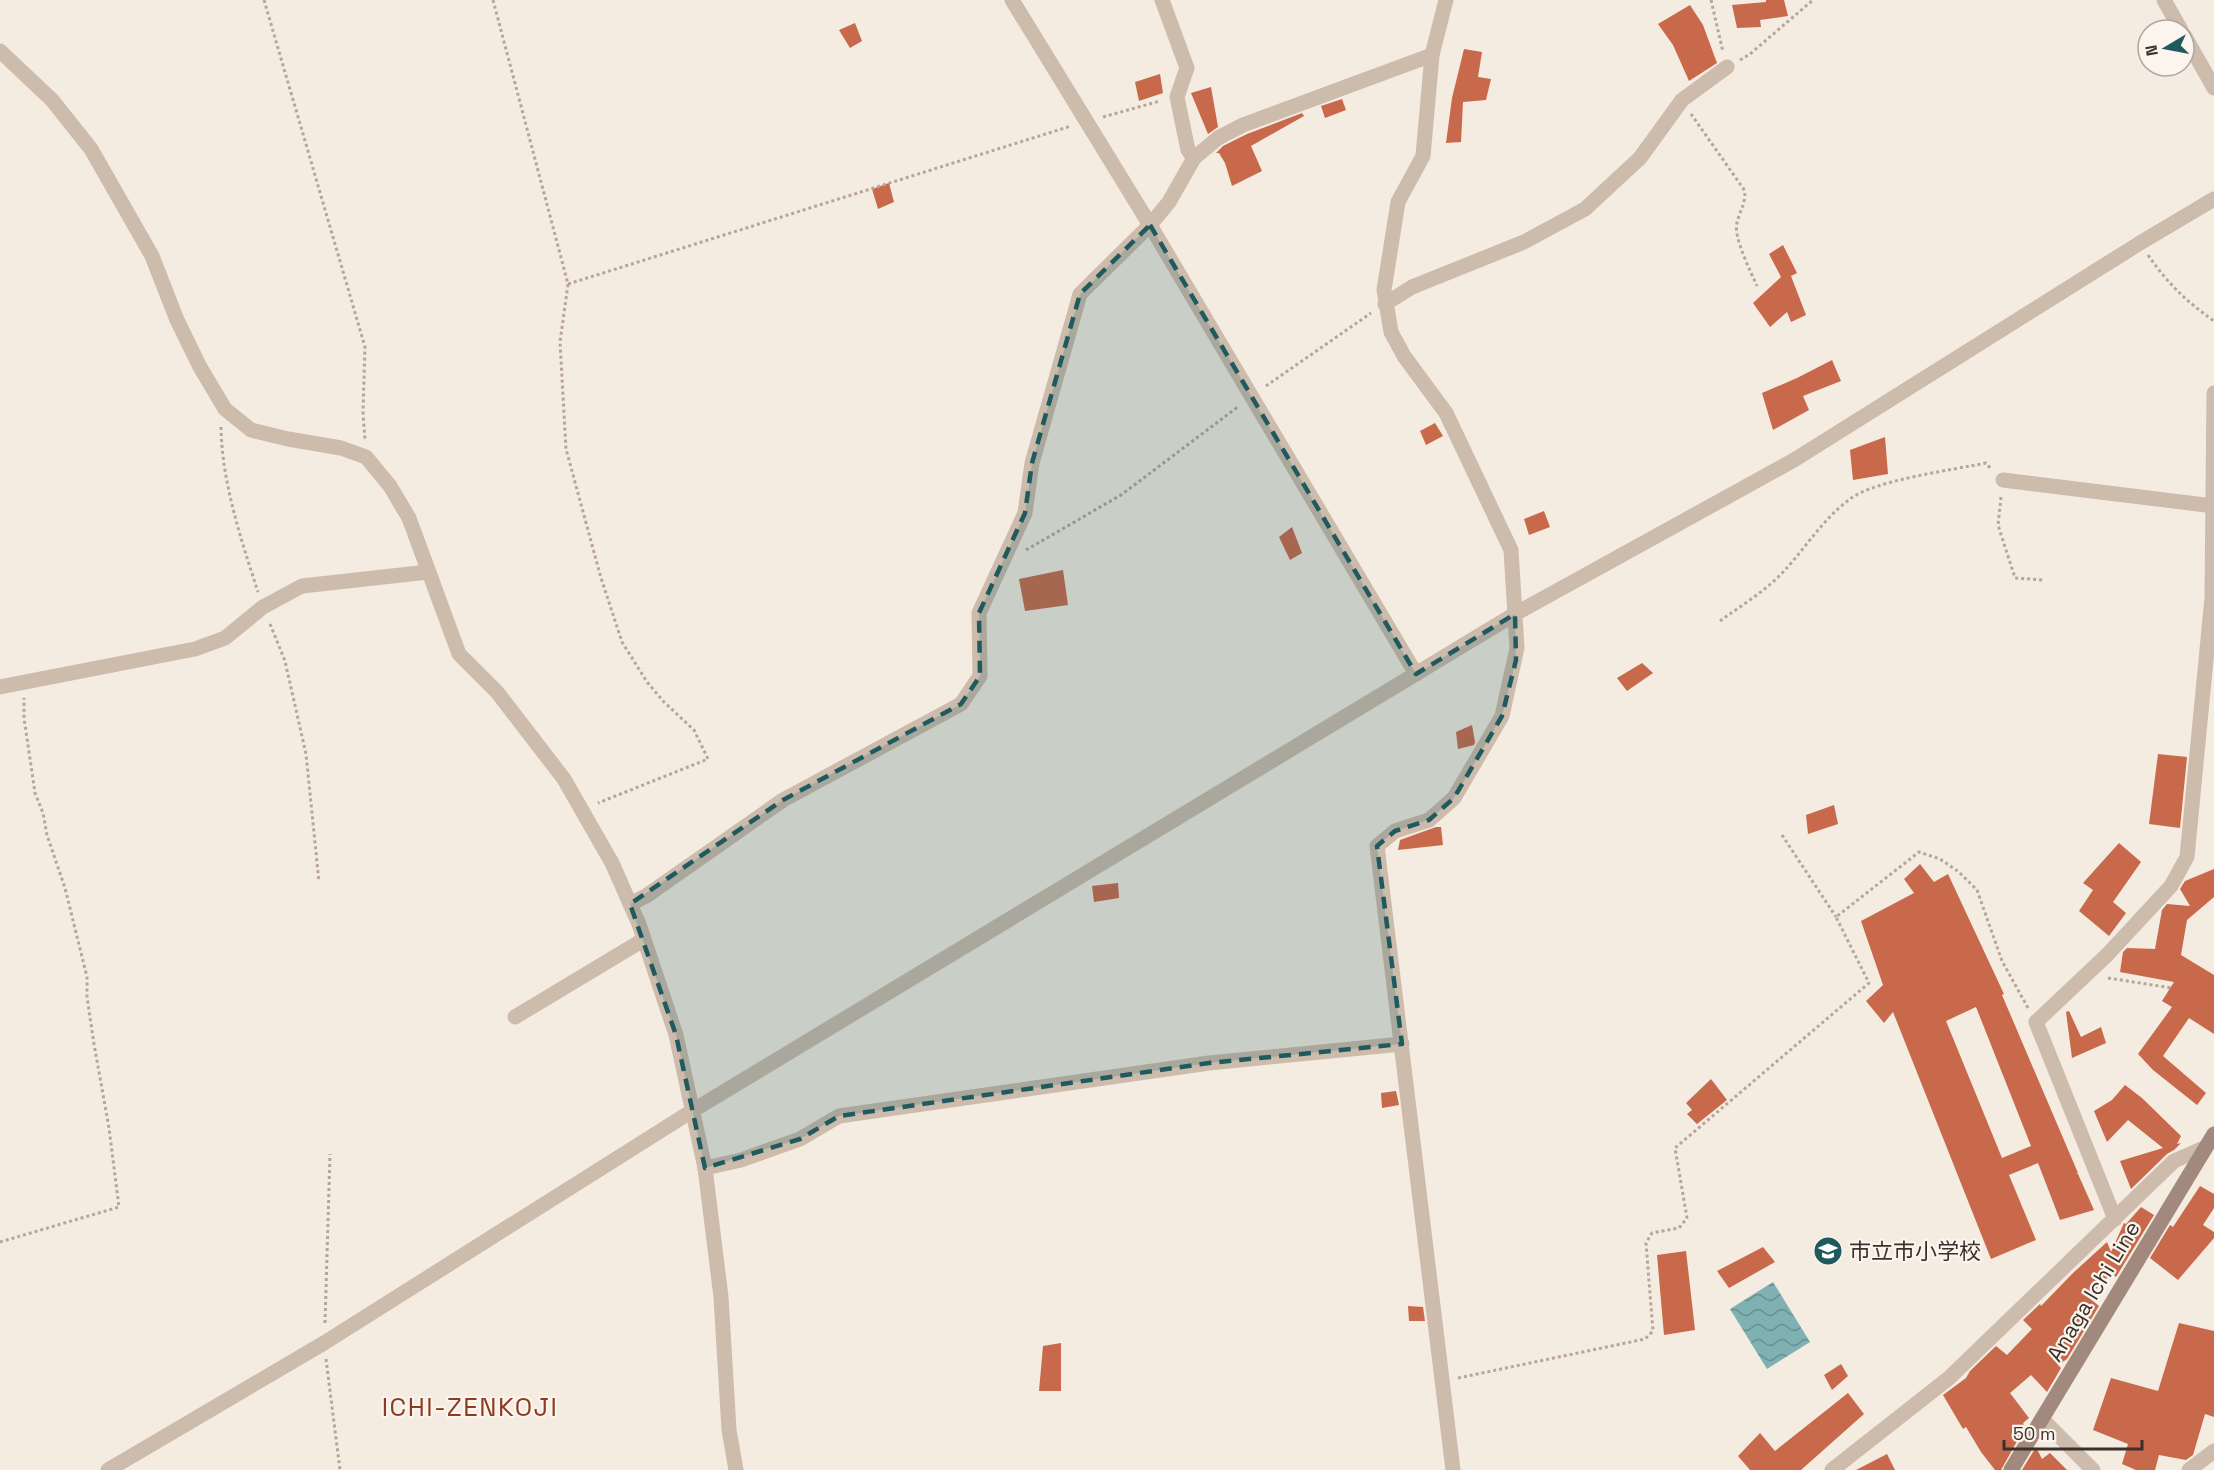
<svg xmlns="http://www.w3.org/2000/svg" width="2214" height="1470" viewBox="0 0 2214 1470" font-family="'Space Grotesk','Noto Sans JP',sans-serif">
<defs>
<pattern id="water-waves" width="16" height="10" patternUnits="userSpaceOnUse" patternTransform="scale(1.5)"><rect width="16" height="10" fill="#7fb0b2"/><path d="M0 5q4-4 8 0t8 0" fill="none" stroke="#699091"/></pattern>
</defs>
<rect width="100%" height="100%" fill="#f4ebe1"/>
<path fill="url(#water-waves)" d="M1773,1282L1810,1342L1767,1369L1730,1309Z"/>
<g fill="#c8694b" fill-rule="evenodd">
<path d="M1766,0H1784L1788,16L1760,20L1761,27L1737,28L1732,5L1766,2Z"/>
<path d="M1690,5L1703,25L1717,63L1689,81L1673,45L1658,24Z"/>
<path d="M855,23L862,41L850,48L839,30Z"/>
<path d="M1464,49L1482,52L1478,77L1491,79L1486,100L1463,102L1461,142L1446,143L1452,98Z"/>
<path d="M1160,74L1163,93L1139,101L1135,82Z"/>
<path d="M1211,87L1218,127L1208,134L1191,93Z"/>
<path d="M1342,99L1346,110L1325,118L1321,106Z"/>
<path d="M1302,113L1304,116L1251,146L1262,171L1232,186L1225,163L1219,153H1216L1223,146L1247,134Z"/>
<path d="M889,183L894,202L878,209L872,189Z"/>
<path d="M1783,245L1797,273L1791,276L1806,315L1791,322L1787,312L1770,327L1753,303L1781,277L1769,254Z"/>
<path d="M1832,360L1841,381L1803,396L1809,410L1773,430L1762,393L1797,378Z"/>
<path d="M1435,423L1443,436L1426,445L1420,431Z"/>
<path d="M1885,437L1888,474L1853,480L1850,450Z"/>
<path d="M1544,511L1550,527L1529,535L1524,519Z"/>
<path d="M1292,527L1302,553L1290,560L1279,537Z"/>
<path d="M1063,570L1068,605L1025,611L1019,579Z"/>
<path d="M1642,663L1653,673L1627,691L1617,678Z"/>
<path d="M1472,725L1475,742L1474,745L1458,749L1456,732Z"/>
<path d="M2158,754L2187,757L2180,828L2149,824Z"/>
<path d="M1834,805L1838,824L1808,834L1806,815Z"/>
<path d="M1436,827H1441L1443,845L1398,850L1400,840Z"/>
<path d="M2119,843L2141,862L2113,902L2126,913L2109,936L2079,911L2093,890L2083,883Z"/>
<path d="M1920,864L1934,882L1948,874L2004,994L2002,995L2078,1173L2076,1174H2078L2094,1210L2060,1220L2038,1163L2009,1175L2036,1240L1991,1259L1893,1012L1884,1023L1866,1001L1883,985L1861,921L1914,893L1904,879ZM1976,1007L2031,1146L2002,1158L1946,1021Z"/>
<path d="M2214,869V897L2187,920L2181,955L2214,975V1034L2189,1018L2163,1056L2206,1093L2197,1105L2153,1070L2138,1054L2172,1007L2162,1001L2174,982L2120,972L2123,952L2127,948L2155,949L2162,910L2167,904L2190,906L2180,889L2185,881Z"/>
<path d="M1118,883L1119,898L1094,902L1092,886Z"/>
<path d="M2069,1011L2081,1037L2101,1027L2106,1043L2072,1058L2066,1012Z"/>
<path d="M1711,1079L1727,1100L1697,1124L1687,1114L1692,1110L1686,1103Z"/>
<path d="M2125,1085L2142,1098L2181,1136L2177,1144L2181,1143L2174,1150L2167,1154L2131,1189L2120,1161L2163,1148L2128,1120L2107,1142L2094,1111L2112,1100Z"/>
<path d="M1396,1091L1399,1105L1382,1108L1381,1093Z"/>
<path d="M2200,1186L2214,1194V1208L2203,1225L2214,1232V1238L2178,1280L2150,1258L2170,1225L2173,1227Z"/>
<path d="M2141,1207L2154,1215L2116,1277L2112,1273L2088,1297L2099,1306L2067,1359L2058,1365L2061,1368L2047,1392L2031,1375L2010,1393L2029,1418L2023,1423L2025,1427L2001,1470H1995L1981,1452L1966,1427L1963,1429L1943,1395L1966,1378L1970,1371L1996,1346L2007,1355L2032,1329L2023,1320L2040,1304L2041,1306L2073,1273L2107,1242L2111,1252L2124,1223L2126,1224Z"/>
<path d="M1763,1247L1775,1262L1729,1288L1717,1271Z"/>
<path d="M1686,1251L1695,1330L1664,1335L1657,1255Z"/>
<path d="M1408,1306L1423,1307L1425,1321H1409Z"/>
<path d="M2179,1323L2214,1331V1417L2205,1414L2193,1455L2186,1460L2159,1455L2155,1470H2136L2122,1464L2128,1444L2093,1430L2111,1378L2158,1391Z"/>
<path d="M1061,1343V1391H1039L1043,1346Z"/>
<path d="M1841,1364L1848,1376L1832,1390L1824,1375Z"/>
<path d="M1848,1393L1864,1414L1801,1470H1750L1738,1456L1760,1433L1775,1451Z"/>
<path d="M2036,1447L2042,1459L2050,1453L2067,1470H2022Z"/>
<path d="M1887,1454L1895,1470H1856Z"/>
</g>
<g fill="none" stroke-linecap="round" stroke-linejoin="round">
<g stroke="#b9a596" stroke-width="3" stroke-dasharray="3 3" stroke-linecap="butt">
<path d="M264,0L365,347L363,413L365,440"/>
<path d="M493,0L568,284L560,342L566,449L601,578L622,642L647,682L664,702L694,730L708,759L598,803"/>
<path d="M1711,0L1723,52"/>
<path d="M1740,60L1750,54L1813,0"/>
<path d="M1691,114L1745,191C1745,207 1740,209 1737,223C1733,237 1751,272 1757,286"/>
<path d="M1103,117L1160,101"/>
<path d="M2148,255C2168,284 2186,301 2214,321"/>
<path d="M568,284L1071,126"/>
<path d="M1266,386L1371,313"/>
<path d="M221,427C222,483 241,539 258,592"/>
<path d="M2001,497L1998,525L2015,578L2043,580"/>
<path d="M1026,550L1121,495L1239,406"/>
<path d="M1720,621C1742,605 1767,590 1785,570C1806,547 1824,518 1850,499C1875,480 1952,470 1986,463L1991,469"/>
<path d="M270,624L285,661L306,754L319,882"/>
<path d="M1782,835L1836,917"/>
<path d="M2108,978L2172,988"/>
<path d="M0,1242L119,1207L109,1128L94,1044L87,997V977L65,888L47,835L43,813L35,793L24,718V698"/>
<path d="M325,1323L330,1154"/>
<path d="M326,1359L340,1470"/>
<path d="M1458,1378L1645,1339L1653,1331L1646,1243L1652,1233L1679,1228L1687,1218L1675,1148L1869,983L1836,917L1919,852L1940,859L1959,872L1977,890L2002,961L2028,1008"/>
</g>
<g stroke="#cdbbac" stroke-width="15">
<path d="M1162,0L1187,68L1177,97L1188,150L1194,158"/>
<path d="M1446,0L1432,55L1423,156L1398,202L1384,290L1391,332L1404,356L1446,413L1511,550L1517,648L1502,716L1454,798L1429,820L1395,831L1377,846L1453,1470"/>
<path d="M2164,0L2181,30"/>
<path d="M2184,35L2214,88"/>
<path d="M0,51L52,100L91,149L152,256L177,320L200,367L225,409L251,430L288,439L341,448L366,457L390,486L409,518L459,654L497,692L564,779L612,863L639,924L676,1035L705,1168L721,1297L729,1430L736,1470"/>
<path d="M1385,304L1412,287L1524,242L1585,209L1640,158L1682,100L1727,67"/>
<path d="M2003,480L2214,506"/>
<path d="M0,687L195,649L225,638L263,607L302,586L428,572"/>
<path d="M630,904L646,896L783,800L961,704L980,676L979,613L1025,513L1032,463L1080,294L1150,225L1169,202L1194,158L1218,138L1243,125L1432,55"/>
<path d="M515,1017L643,940"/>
<path d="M705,1168L741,1160L800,1139L839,1116L1209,1063L1402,1044"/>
<path d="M2115,1219L2036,1022L2107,955L2171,886L2187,857L2212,598L2214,393"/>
<path d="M2042,1419L2093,1470"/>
<path d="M1832,1470L1949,1378L2174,1161L2206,1147"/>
<path d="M2189,1470L2214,1451"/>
</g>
<g stroke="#cdbbac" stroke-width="15">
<path d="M1012,0L1150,225L1416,674"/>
<path d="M108,1470L324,1343L692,1111L1515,614L1794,460L2140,243L2214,199"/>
</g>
<path stroke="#a18a7d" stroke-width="15" d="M2011,1470L2214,1134"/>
</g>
<path fill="#1f5a5e" fill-opacity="0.2" stroke="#1f5a5e" stroke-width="4.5" stroke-dasharray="12 8" stroke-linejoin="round" d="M1150,225L1416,674L1515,614L1516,660L1502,716L1454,798L1429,820L1395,831L1377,846L1402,1044L1209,1063L839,1116L800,1139L705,1168L676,1035L630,904L783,800L961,704L980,676L979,613L1025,513L1032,463L1080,294Z"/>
<defs>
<g id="school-disc" transform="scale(1.5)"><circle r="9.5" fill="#1f5a5e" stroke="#fbf5ee"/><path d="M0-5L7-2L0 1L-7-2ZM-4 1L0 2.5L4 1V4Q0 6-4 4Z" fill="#fff"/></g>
</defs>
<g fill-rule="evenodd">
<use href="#school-disc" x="1828" y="1251"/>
</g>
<g text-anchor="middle" stroke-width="4.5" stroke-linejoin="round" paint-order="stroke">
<g font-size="22" fill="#3b302b" stroke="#fbf5ee" text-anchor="start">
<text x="1849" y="1259">市立市小学校</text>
</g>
<g font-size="22" fill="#3b302b" stroke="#fbf5ee">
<text transform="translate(2093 1291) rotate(-59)" y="8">Anaga Ichi Line</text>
</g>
<g font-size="26" letter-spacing="1.5" fill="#8c3b22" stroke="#fbf5ee">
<text x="470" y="1416">ICHI-ZENKOJI</text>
</g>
</g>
<g transform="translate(2166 48) rotate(260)"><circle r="28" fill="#fbf5ee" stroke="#aea6a0" stroke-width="1.5"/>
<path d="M0-4.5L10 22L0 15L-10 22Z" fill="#1f5a5e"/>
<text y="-9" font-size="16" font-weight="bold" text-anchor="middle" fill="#3b302b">N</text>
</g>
<path d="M2004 1440v9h138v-9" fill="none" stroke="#3b302b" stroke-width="3"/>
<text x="2013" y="1440" font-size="18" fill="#3b302b" stroke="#fbf5ee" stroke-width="4.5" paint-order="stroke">50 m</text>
</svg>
